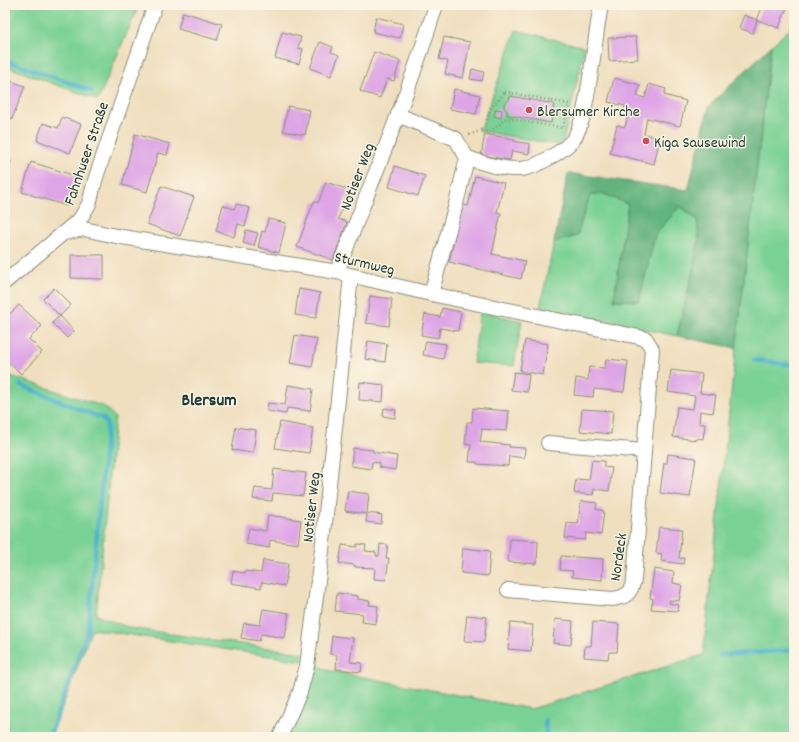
<svg xmlns="http://www.w3.org/2000/svg" width="799" height="742" viewBox="0 0 799 742" font-family="Dekko,sans-serif">
<rect width="100%" height="100%" fill="#fcf5e5"/>
<filter id="ink" filterUnits="userSpaceOnUse"><feTurbulence type="fractalNoise" baseFrequency=".025" numOctaves="2"/><feDisplacementMap in="SourceGraphic" scale="8" xChannelSelector="R" yChannelSelector="G"/><feConvolveMatrix kernelMatrix="1 2 1 2 8 2 1 2 1" color-interpolation-filters="sRGB"/></filter>
<filter id="wash" filterUnits="userSpaceOnUse"><feTurbulence type="fractalNoise" baseFrequency=".012" numOctaves="4" result="noise"/><feDisplacementMap in="SourceGraphic" scale="16" xChannelSelector="R" yChannelSelector="G"/><feGaussianBlur stdDeviation="0.9" result="paint"/><feColorMatrix in="noise" values="0 0 0 0 0 0 0 0 0 0 0 0 0 0 0 0 0 1.4 0 .05"/><feComposite in="paint" operator="in"/></filter>
<g filter="url(#wash)">
<rect width="100%" height="100%" fill="#f0dfbf"/>
<g fill="#7ad195" stroke="#4c8764">
<path d="M5,5H139L98,100L5,66Z"/>
<path d="M794,25V737H283L313,661L326,670L531,709L703,655L736,348L771,46Z"/>
<path d="M516,30L585,47L563,142L559,145L480,131Z"/>
<path d="M604,194L628,204L614,300L639,301L655,235L680,206L697,219L699,238L693,271L677,336L540,307L554,242L577,236L590,195Z"/>
<path d="M480,311L522,321L514,366L473,363Z"/>
<path d="M11,376L105,407L115,417L96,615L130,628L303,653L302,661L92,629L51,737H5V382Z"/>
</g>
<path fill="#63b37e" stroke="#417859" d="M771,46L736,348L677,336L693,271L699,238L697,219L680,206L655,235L639,301L614,300L628,204L604,194L590,195L577,236L554,242L568,173L688,190L709,106Z"/>
<g fill="none" stroke-linecap="round" stroke-linejoin="round">
<g stroke="#4cb3cb" stroke-width="4.5">
<path d="M5,60L92,91"/>
<path d="M754,360L794,365"/>
<path d="M20,385L104,419L107,425L88,630L49,737"/>
<path d="M720,655L794,650"/>
<path d="M545,720L547,737"/>
</g>
</g>
<g id="blocks">
<g fill="#dea5e6">
<path d="M621,5H656V8L622,10Z"/>
<path d="M763,5H780L787,7L779,28L757,20Z"/>
<path d="M183,12L222,24L217,40L178,29Z"/>
<path d="M744,15L757,20L753,33L739,28Z"/>
<path d="M376,17L403,24L400,38L373,32Z"/>
<path d="M282,32L301,37L298,48L303,49L299,64L275,58Z"/>
<path d="M444,37L470,42L463,78L445,74L448,61L439,59Z"/>
<path d="M636,37L638,59L609,61L608,38Z"/>
<path d="M320,42L333,47L331,52L339,55L331,76L310,68Z"/>
<path d="M374,52L400,61L394,81L387,79L380,98L360,91Z"/>
<path d="M472,69L484,72L482,81L470,79Z"/>
<path d="M614,78L640,85L637,96L645,98L649,84L666,89L664,95L686,101L680,126L647,118L644,134L660,138L654,164L610,153L617,125L625,127L629,111L624,110L625,106L608,102Z"/>
<path d="M5,79L25,86L12,119L5,116Z"/>
<path d="M454,89L480,95L476,114L450,109Z"/>
<path d="M510,96L554,104L551,123L507,115V111L504,108V104L505,102L509,100Z"/>
<path d="M288,106L310,110L305,135L283,131Z"/>
<path d="M496,109L502,110L501,118L494,116Z"/>
<path d="M62,117L81,124L70,153L37,140L43,123L58,128Z"/>
<path d="M135,134L170,144L167,155L158,153L147,192L122,185Z"/>
<path d="M485,134L514,139V141L530,144L529,154L512,151L510,160L481,155Z"/>
<path d="M5,159L11,161L5,179Z"/>
<path d="M31,162L76,176L67,206L22,192Z"/>
<path d="M395,166L425,176L418,196L389,187Z"/>
<path d="M475,176L504,183L497,212L501,213L492,254L525,261L521,279L449,262L462,204L468,206Z"/>
<path d="M326,182L349,190L338,219L347,222L333,260L297,247L314,201L318,203Z"/>
<path d="M161,186L194,197L180,236L147,224Z"/>
<path d="M236,204L250,208L245,226L238,224L234,237L216,231L223,205L234,209Z"/>
<path d="M268,219L286,223L279,253L258,247L262,231L265,232Z"/>
<path d="M246,230L258,233L254,246L243,243Z"/>
<path d="M71,255H104V279L71,278Z"/>
<path d="M54,288L71,305L60,316L43,299Z"/>
<path d="M299,289L320,293L316,318L295,315Z"/>
<path d="M370,296L392,299L389,326L366,323Z"/>
<path d="M19,305L42,326L29,339L42,352L21,374L5,359V331L9,327L5,323V319Z"/>
<path d="M442,308L461,312L458,331L440,328L438,338L421,335L425,314L440,317Z"/>
<path d="M60,316L74,331L67,338L52,323Z"/>
<path d="M295,335L317,339L312,367L290,363Z"/>
<path d="M525,340L548,344L543,375L520,371Z"/>
<path d="M368,341L387,344L385,362L365,359Z"/>
<path d="M426,341L446,344L443,359L423,355Z"/>
<path d="M606,359L628,361L624,392L594,389L593,397L574,395L576,378L588,380L589,367L605,368Z"/>
<path d="M671,370L702,374L700,393L716,395L713,413L700,411L699,424H705L703,439L697,438V440L673,437L677,407L693,409L695,396L668,392Z"/>
<path d="M514,372L529,374L527,392L511,390Z"/>
<path d="M360,382L384,385L383,402L359,400Z"/>
<path d="M288,385L313,389L310,411L287,408L286,414L267,411L268,403L285,405Z"/>
<path d="M384,408L396,410L395,418L383,416Z"/>
<path d="M473,408L509,411L507,431L482,429L480,442L510,445L509,447L525,448L524,458L509,456L508,466L477,464V462H469L471,445L465,444L467,422H472Z"/>
<path d="M582,409L613,411L611,434L580,431Z"/>
<path d="M280,422L313,428L309,453L275,448Z"/>
<path d="M236,427L256,430L253,453L232,450Z"/>
<path d="M353,448L373,450V452L397,456L395,470L379,467V463L372,462L371,469L351,466Z"/>
<path d="M668,454L696,458L690,497L660,493L664,463H667Z"/>
<path d="M592,460L604,461V467L612,468L609,491L594,489L593,495L574,493L576,479L589,480Z"/>
<path d="M274,469L306,473L303,496L273,493L272,501L253,499L255,488L272,490Z"/>
<path d="M348,491L369,494L367,513L382,515L381,524L366,522L367,514L345,511Z"/>
<path d="M581,501L597,503L596,509L604,511L601,535L586,533L585,540L565,538L567,523L578,524Z"/>
<path d="M268,515L301,520L298,544L270,540L269,548L246,544L249,528L266,531Z"/>
<path d="M659,527L682,529L679,558H684L683,564L661,561L662,554L656,553Z"/>
<path d="M510,539L538,541L537,564L508,562Z"/>
<path d="M357,544L366,545L365,551L376,552V556H379L380,544L388,545L386,558H389L386,580L374,579L375,568L355,567V565L339,563L342,545L357,547Z"/>
<path d="M463,548L490,551L488,576L461,573Z"/>
<path d="M561,556L603,559L602,580L572,577L573,571L560,570Z"/>
<path d="M263,560L288,564L285,586L262,582L261,588L231,583L233,571L245,573V571L261,573Z"/>
<path d="M654,569L674,572L673,583L682,585L679,601L670,600L669,603L679,605L678,611L651,609L653,599L650,598Z"/>
<path d="M337,593L358,596V599L370,601L369,605L378,606L376,624L362,622L363,614L335,611Z"/>
<path d="M263,609L289,613L285,638L261,634L259,641L241,638L244,623L260,625Z"/>
<path d="M467,615L487,617L484,642L464,641Z"/>
<path d="M555,619L573,621L571,645L553,643Z"/>
<path d="M593,622L619,624L617,652H609L608,659L584,657L585,646H591Z"/>
<path d="M510,623L533,625L531,651L508,649Z"/>
<path d="M332,636L353,638L350,662L362,663L361,672L336,669L337,655L330,654Z"/>
</g>
</g>
</g>
<g filter="url(#ink)">
<use href="#blocks" fill-opacity="0" stroke="#888e7a" stroke-width="1"/>
<g fill="none" stroke-linecap="round" stroke-linejoin="round">
<g stroke="#888e7a" stroke-width="16">
<g id="minor">
<path d="M398,115L456,139L467,158L456,204L431,294"/>
<path d="M467,158C484,163 502,170 521,169C535,168 568,149 575,137C583,122 585,106 588,90C593,62 596,33 601,5"/>
<path d="M63,233L84,229L116,236L337,272L431,294L639,337L646,339L652,349L634,580C630,594 627,597 612,599L508,590"/>
<path d="M337,272C371,183 408,96 436,5"/>
<path d="M5,282L80,219L89,204L96,177L155,5"/>
<path d="M548,443L644,451"/>
<path d="M280,737L300,692L307,666L323,542L351,276"/>
</g>
</g>
<g stroke="#888e7a" stroke-width="2.5" stroke-dasharray="1 3" stroke-linecap="butt">
<path d="M505,92L569,104L563,128L506,118C497,127 493,133 480,131L485,127L490,109Z"/>
<path d="M469,135L480,131"/>
</g>
<use href="#minor" stroke="#fff" stroke-width="14"/>
</g>
</g>
<g fill="#d1495b" stroke="#fcf5e5" stroke-width="1.5">
<circle cx="529" cy="110" r="4"/>
<circle cx="646" cy="141" r="4"/>
</g>
<g text-anchor="middle" stroke-width="3" stroke-linejoin="round" paint-order="stroke">
<g font-size="16" fill="#1f3d34" stroke="#fcf5e5" text-anchor="start">
<text x="537" y="116">Blersumer Kirche</text>
<text x="654" y="147">Kiga Sausewind</text>
</g>
<g font-size="16" fill="#1f3d34" stroke="#fcf5e5">
<text transform="translate(85 153) rotate(-71)" y="6">Fahnhuser Straße</text>
<text transform="translate(356 176) rotate(-69)" y="6">Notiser Weg</text>
<text transform="translate(365 262) rotate(13)" y="6">Sturmweg</text>
<text transform="translate(310 507) rotate(-84)" y="6">Notiser Weg</text>
<text transform="translate(617 557) rotate(-82)" y="6">Nordeck</text>
</g>
<g font-size="18" font-weight="bold" fill="#1f3d34" stroke="#fcf5e5">
<text x="209" y="405">Blersum</text>
</g>
</g>
<rect width="799" height="742" fill="none" stroke="#fcf5e5" stroke-width="20"/>
</svg>
